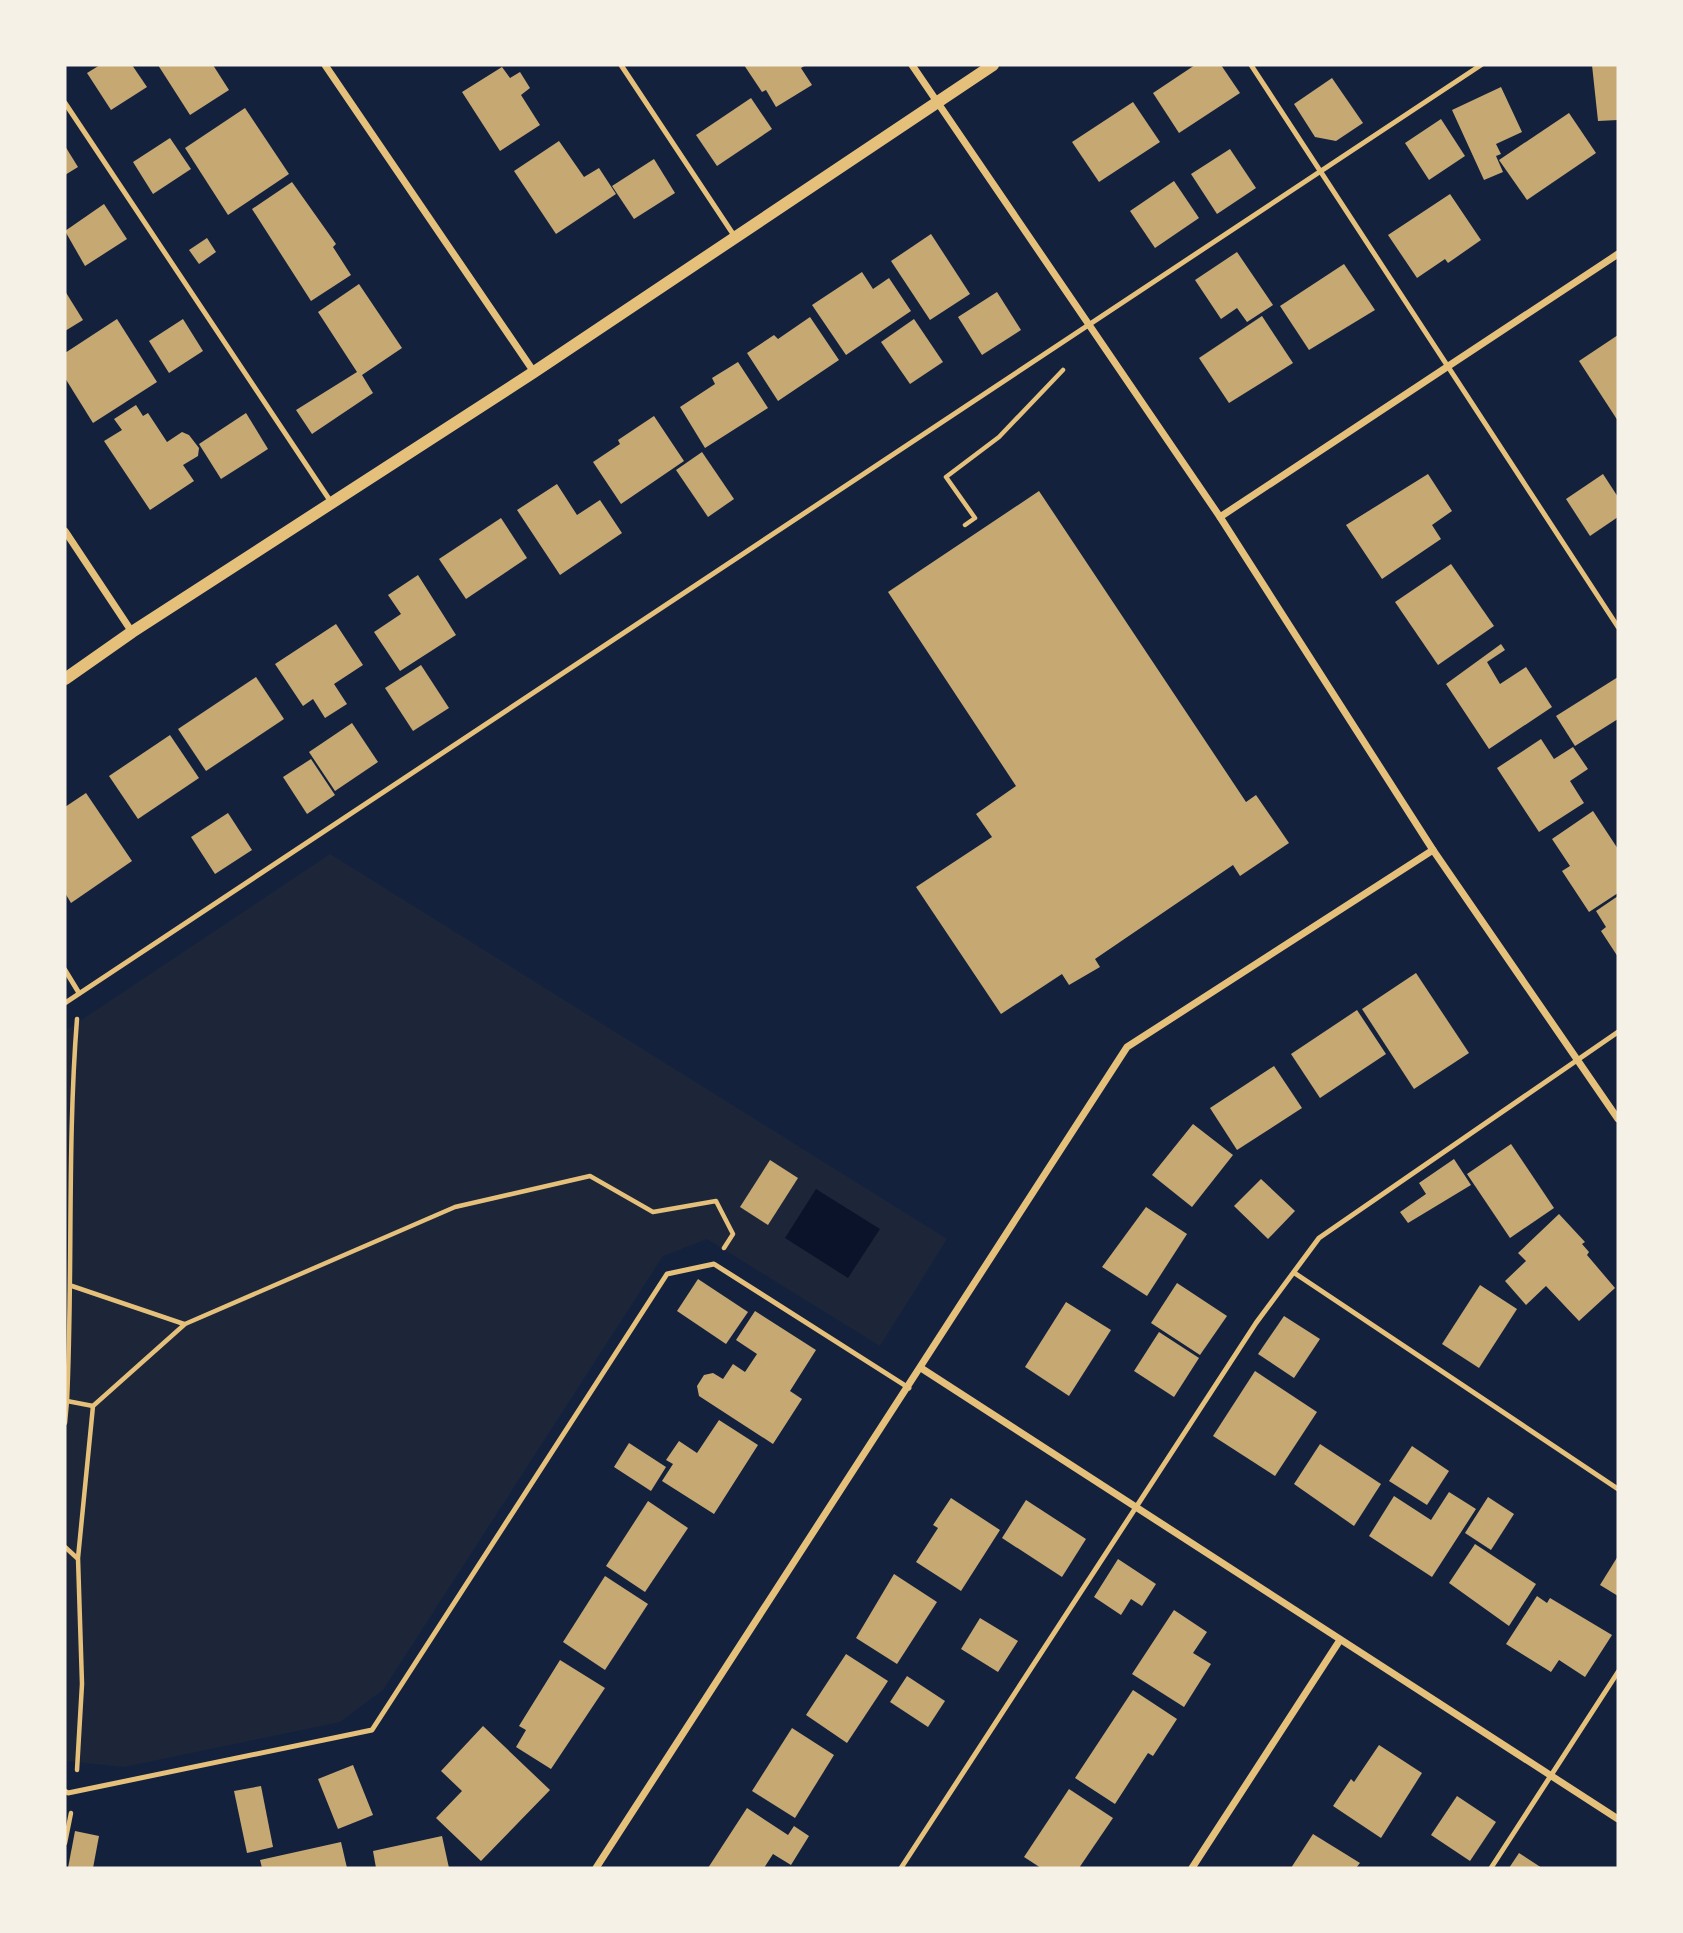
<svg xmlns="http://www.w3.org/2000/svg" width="1683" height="1933" viewBox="0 0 1683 1933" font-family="Montserrat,sans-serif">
<rect width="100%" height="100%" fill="#14213d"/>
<path fill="#1d2539" d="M330,854L947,1239L880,1346L707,1239L663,1256L383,1690L340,1722L124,1767L65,1761V1031Z"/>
<path fill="#0b132b" d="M816,1189L880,1229L848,1278L785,1238Z"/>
<g fill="#c6a872">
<path d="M100,65H132L147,87L111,110L87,73Z"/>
<path d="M158,65H213L229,90L190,115Z"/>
<path d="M744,65H806L801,68L812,85L776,107L766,90L762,92Z"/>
<path d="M1195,65H1221L1240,93L1179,133L1153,93Z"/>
<path d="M1592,65H1618V120L1598,121Z"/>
<path d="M502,67L510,78L520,72L530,88L521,95L540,125L500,151L462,92Z"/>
<path d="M1332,78L1363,123L1336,141L1315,137L1294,104Z"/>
<path d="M1501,87L1522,132L1496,144L1501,154L1496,156L1503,172L1484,180L1452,110Z"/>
<path d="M751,98L772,129L717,166L696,135Z"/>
<path d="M1133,102L1160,142L1099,182L1072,142Z"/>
<path d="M245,108L289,174L228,215L185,148Z"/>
<path d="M1569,113L1596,153L1527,200L1499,160Z"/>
<path d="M1441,119L1465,156L1429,180L1405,143Z"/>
<path d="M170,138L191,169L153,194L133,162Z"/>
<path d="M559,141L584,177L599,168L616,194L556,234L514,171Z"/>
<path d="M65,146L78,167L65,175Z"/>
<path d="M1230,149L1256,188L1217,214L1191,174Z"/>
<path d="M654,159L675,193L634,219L612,186Z"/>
<path d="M1174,181L1199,218L1155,248L1130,211Z"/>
<path d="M292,182L336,244L333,247L351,275L311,301L252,209Z"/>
<path d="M1450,194L1481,240L1448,263L1445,259L1417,278L1388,235Z"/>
<path d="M104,204L127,239L85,266L65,231Z"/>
<path d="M931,234L970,294L930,320L891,261Z"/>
<path d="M207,238L216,252L199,264L189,250Z"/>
<path d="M1237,252L1273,305L1247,322L1237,308L1221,319L1195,280Z"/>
<path d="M1344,264L1375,310L1309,350L1280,306Z"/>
<path d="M862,272L873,289L889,278L911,311L846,355L812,305Z"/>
<path d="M359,284L402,348L362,375L373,393L312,434L296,410L357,372L318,312Z"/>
<path d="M65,291L83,320L65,331Z"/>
<path d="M997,292L1021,330L982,355L958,317Z"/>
<path d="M1262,316L1293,363L1229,403L1199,358Z"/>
<path d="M810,317L839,360L778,401L747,353L774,335L778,339Z"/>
<path d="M117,319L157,382L93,423L65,378V353Z"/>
<path d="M183,319L203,351L169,373L149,341Z"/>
<path d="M914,319L943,362L910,384L881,342Z"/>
<path d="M1618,335V421L1579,361Z"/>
<path d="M738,362L768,408L705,448L680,407L715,384L712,378Z"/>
<path d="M136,405L143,416L148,413L167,442L182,432L189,435L199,448L198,456L183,465L194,481L150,510L104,441L122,430L114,419Z"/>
<path d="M246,413L268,449L221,479L199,444Z"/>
<path d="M654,416L684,461L621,504L593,462L620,444L618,440Z"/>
<path d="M702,452L734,499L708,517L676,470Z"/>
<path d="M1428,474L1452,511L1432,525L1441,539L1382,579L1346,525Z"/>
<path d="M1603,474L1618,497V517L1590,536L1566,499Z"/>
<path d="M557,484L577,515L600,500L622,533L560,575L517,510Z"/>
<path d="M1039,491L1246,802L1256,795L1289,843L1240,876L1233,865L1095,959L1100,967L1069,985L1062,974L1001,1014L916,887L992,837L976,814L1016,786L888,592Z"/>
<path d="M501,518L527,558L466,599L439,559Z"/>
<path d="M1451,564L1494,626L1438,665L1395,602Z"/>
<path d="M418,575L456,635L400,671L374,632L401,614L388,595Z"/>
<path d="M336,624L363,665L334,684L347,704L325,718L313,699L303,706L275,664Z"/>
<path d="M1501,644L1505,650L1487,662L1500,684L1526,667L1552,707L1489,749L1446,684Z"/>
<path d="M421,665L449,708L413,731L385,688Z"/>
<path d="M256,677L284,719L206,771L178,729Z"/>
<path d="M1618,677V719L1575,746L1556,716Z"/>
<path d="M352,723L378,762L335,791L309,752Z"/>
<path d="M170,735L199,778L138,819L109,776Z"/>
<path d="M1541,739L1554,759L1573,747L1588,769L1570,781L1584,803L1539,832L1497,768Z"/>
<path d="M311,759L335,795L307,814L283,777Z"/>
<path d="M86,793L132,861L71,903L65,893V807Z"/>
<path d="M1593,811L1618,849V893L1589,912L1562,871L1570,866L1552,839Z"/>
<path d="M228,813L252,850L215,874L191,837Z"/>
<path d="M1618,896V957L1601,931L1606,927L1596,911Z"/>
<path d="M1416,973L1469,1053L1414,1089L1362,1009Z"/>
<path d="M1357,1010L1386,1054L1320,1098L1291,1054Z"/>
<path d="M1274,1066L1302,1108L1237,1150L1210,1108Z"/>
<path d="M1193,1124L1233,1155L1192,1207L1152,1175Z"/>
<path d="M1511,1144L1554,1208L1510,1238L1467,1174Z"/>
<path d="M1454,1159L1471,1185L1408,1223L1400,1212L1426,1194L1419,1183Z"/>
<path d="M770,1160L798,1178L768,1225L740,1207Z"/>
<path d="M1261,1179L1295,1211L1268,1239L1234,1206Z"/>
<path d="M1146,1207L1187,1234L1147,1296L1102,1267Z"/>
<path d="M1559,1214L1585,1242L1582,1244L1589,1252L1587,1255L1615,1288L1579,1321L1546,1286L1526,1305L1505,1281L1526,1261L1518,1253Z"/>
<path d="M698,1279L748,1312L726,1344L677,1311Z"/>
<path d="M1177,1283L1227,1316L1200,1355L1151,1323Z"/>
<path d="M1480,1285L1517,1309L1479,1368L1442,1344Z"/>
<path d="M1066,1302L1111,1330L1069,1396L1025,1367Z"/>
<path d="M755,1311L816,1350L790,1391L802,1399L773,1444L699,1396L697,1386L704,1375L713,1373L723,1379L733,1364L745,1372L757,1354L736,1340Z"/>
<path d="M1284,1316L1320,1339L1294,1378L1258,1354Z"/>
<path d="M1159,1332L1199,1358L1174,1397L1134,1371Z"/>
<path d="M1255,1371L1317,1412L1275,1476L1213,1436Z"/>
<path d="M719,1420L758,1445L714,1514L662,1481L673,1464L666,1460L679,1441L697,1453Z"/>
<path d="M629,1443L666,1467L651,1491L614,1467Z"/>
<path d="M1320,1444L1381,1484L1354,1526L1294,1484Z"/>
<path d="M1412,1446L1449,1471L1427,1505L1389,1481Z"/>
<path d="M1449,1492L1476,1509L1432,1577L1369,1536L1394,1496L1431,1520Z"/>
<path d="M1488,1497L1514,1514L1491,1550L1465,1533Z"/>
<path d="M951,1498L1000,1530L961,1591L916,1562L938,1528L933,1525Z"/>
<path d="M1026,1500L1086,1539L1062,1577L1002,1538Z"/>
<path d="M648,1501L688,1528L645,1592L606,1566Z"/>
<path d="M1475,1544L1536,1584L1509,1626L1449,1583Z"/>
<path d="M1618,1556V1596L1600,1585Z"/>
<path d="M1118,1559L1156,1584L1142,1606L1131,1599L1121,1615L1094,1597Z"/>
<path d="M894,1574L937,1602L897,1664L856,1638Z"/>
<path d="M605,1576L648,1604L605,1670L563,1642Z"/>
<path d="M1537,1596L1547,1603L1550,1598L1612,1635L1585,1677L1559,1660L1551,1672L1506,1644Z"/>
<path d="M1174,1610L1207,1632L1193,1653L1211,1664L1184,1707L1132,1674Z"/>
<path d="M980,1618L1018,1641L998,1672L961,1649Z"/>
<path d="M846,1654L888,1681L847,1743L806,1715Z"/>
<path d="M560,1660L605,1688L551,1769L516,1747L526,1730L519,1726Z"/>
<path d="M907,1676L945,1701L928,1727L890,1702Z"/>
<path d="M1133,1690L1177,1719L1153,1756L1148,1753L1115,1804L1075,1778Z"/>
<path d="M483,1726L550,1790L481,1861L436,1818L462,1791L441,1771Z"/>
<path d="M792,1728L834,1755L795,1818L752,1791Z"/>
<path d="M1379,1745L1422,1773L1381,1838L1333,1806L1351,1779L1354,1782Z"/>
<path d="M353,1765L373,1815L338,1829L318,1779Z"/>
<path d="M261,1786L273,1847L247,1853L234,1791Z"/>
<path d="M1069,1789L1113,1818L1079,1868H1041L1024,1857Z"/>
<path d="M1457,1796L1496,1822L1470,1861L1431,1835Z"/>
<path d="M747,1808L788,1835L794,1826L809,1836L791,1865L773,1854L764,1868H708Z"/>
<path d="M75,1831L99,1836L93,1868H68Z"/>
<path d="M1313,1834L1360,1863L1356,1868H1291Z"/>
<path d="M442,1836L449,1868H376L373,1851Z"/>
<path d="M341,1842L347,1868H262L260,1860Z"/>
<path d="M1519,1853L1542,1868H1509Z"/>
</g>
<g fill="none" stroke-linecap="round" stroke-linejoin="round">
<g stroke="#e5c07b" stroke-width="4.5">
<path d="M965,525L975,518L946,477L999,437L1063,370"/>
<path d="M72,1286L184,1324"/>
<path d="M67,1401C73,1274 67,1146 77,1019"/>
<path d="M65,1423L67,1401L93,1406"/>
<path d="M65,1547L77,1558"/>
<path d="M77,1770L82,1684L78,1558L93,1406L185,1324L455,1207L590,1176L653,1212L716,1201L733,1234L724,1248"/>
<path d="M65,1843L71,1813"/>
</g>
<g stroke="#e5c07b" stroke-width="5">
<path d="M621,65L735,237"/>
<path d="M1251,65L1618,627"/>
<path d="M65,103L331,502"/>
<path d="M65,970L79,993"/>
<path d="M65,1003L1481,65"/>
<path d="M1296,1274L1618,1489"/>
<path d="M65,1791L68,1793L372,1730L667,1274L714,1264L909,1388"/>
<path d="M901,1868L1256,1323L1319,1238L1618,1032"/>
<path d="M1491,1868L1618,1672"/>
</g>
<g stroke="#e5c07b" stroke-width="7">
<path d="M325,65L534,372"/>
<path d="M912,65L1220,517L1433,850L1618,1119"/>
<path d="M1220,517L1618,254"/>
<path d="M65,531L132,632"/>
<path d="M921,1368L1618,1819"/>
<path d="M596,1868L1127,1047L1433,850"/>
<path d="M1192,1868L1340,1640"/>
</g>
<path stroke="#e5c07b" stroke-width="12" d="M65,679L132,632L534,372L993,65"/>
</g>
<rect width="1683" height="1933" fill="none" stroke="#f6f1e7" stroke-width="133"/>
</svg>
